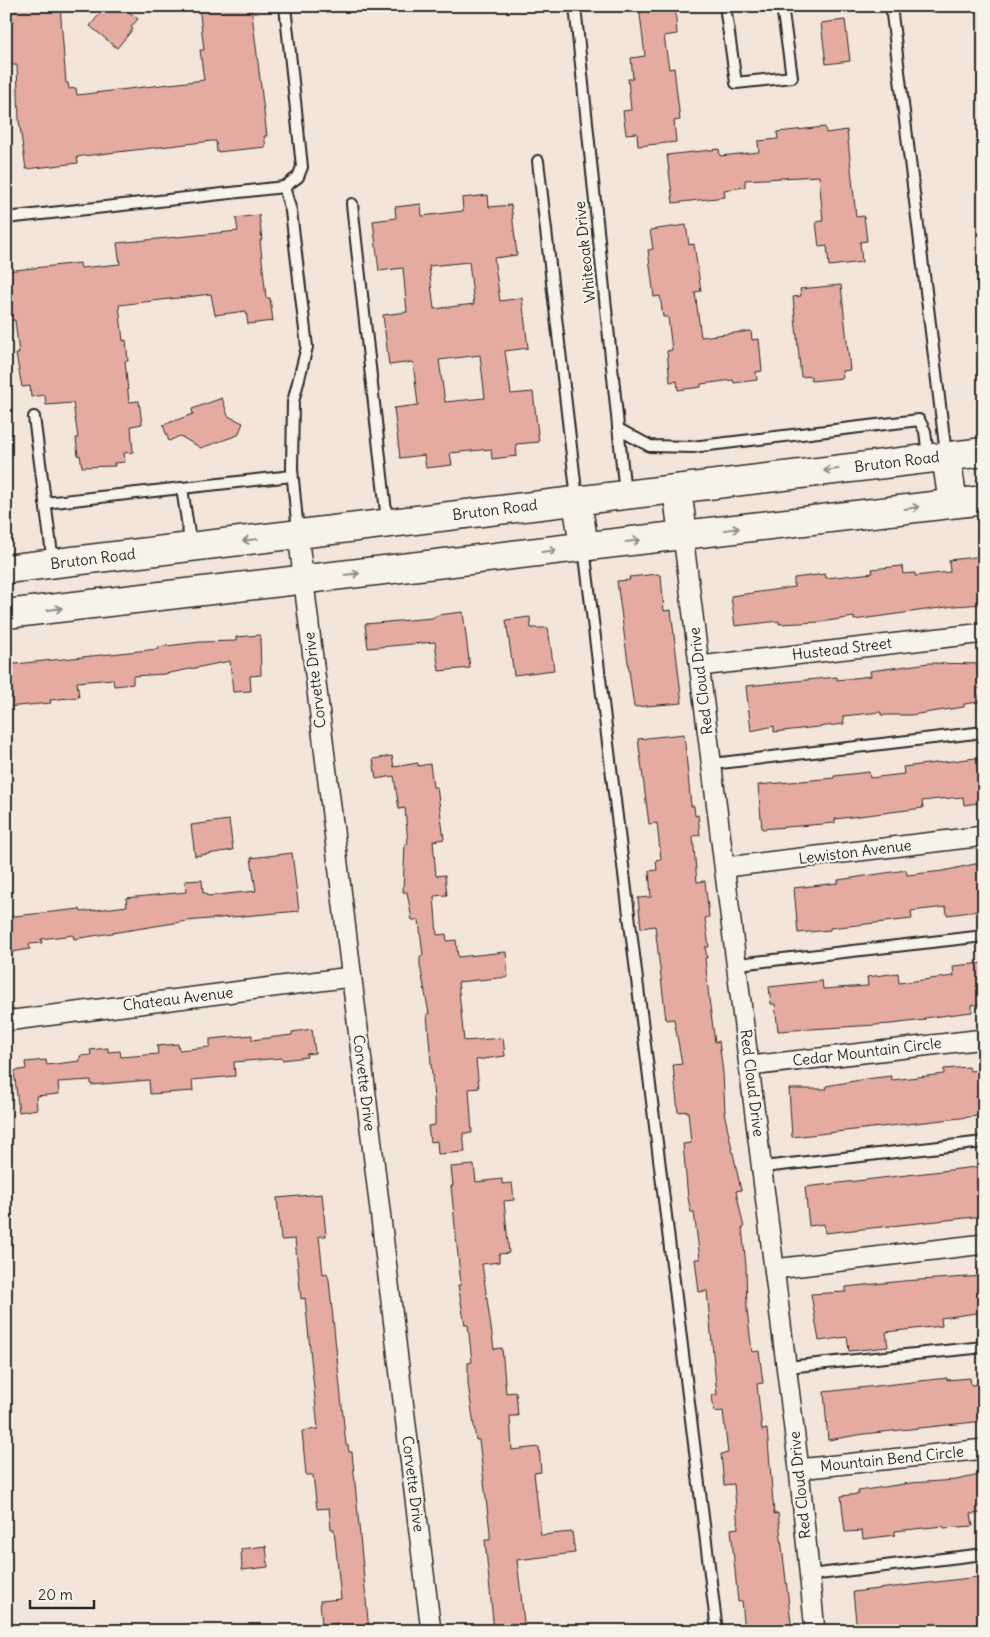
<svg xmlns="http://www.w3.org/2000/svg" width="990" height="1637" viewBox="0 0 990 1637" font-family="Delius,sans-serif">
<rect width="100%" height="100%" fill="#f3e5da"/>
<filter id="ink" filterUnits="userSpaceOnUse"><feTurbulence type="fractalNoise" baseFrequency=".02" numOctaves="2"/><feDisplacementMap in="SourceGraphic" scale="10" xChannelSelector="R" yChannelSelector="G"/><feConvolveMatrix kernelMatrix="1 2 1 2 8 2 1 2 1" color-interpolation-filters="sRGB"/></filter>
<g filter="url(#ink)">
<g fill="#e5aba1" stroke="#2b2b2b" fill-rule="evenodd">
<path d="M11,6H60L66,83H68L69,89L76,88L77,95L204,80L200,50H204L199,6H251L267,136H264L266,147L217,152L216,141H212L83,156L77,157L78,163L26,169L19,120L17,65H12L8,23L13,22Z"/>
<path d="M106,6H122L138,19L131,27L133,29L117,48L90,26Z"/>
<path d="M639,6H675L677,34L664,36L669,69L674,68L680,120L674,121L676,142L638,146L637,133L626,134L623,111L631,110L628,79H633L631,58L645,56Z"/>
<path d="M845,20L850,61L826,64L821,23Z"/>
<path d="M825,127L826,133L847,130L856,217L864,216L867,241L860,242L862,262L829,266L827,246L819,247L816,222L823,221L819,176L745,180V187L724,190L725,197L673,203L667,155L719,149L720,156L759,152L758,141L778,139L777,132Z"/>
<path d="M488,195L489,207L511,205L517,255L494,258L500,301L522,298L528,348L505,351L511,394L533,392L539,442L516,444L517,456L492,459L491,449L450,453L452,465L426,468L424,455L400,458L394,408L418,405L413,362L389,365L383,315L407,312L403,268L379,271L373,221L396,218L395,207L421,204L422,216L463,211L462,198ZM469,262L474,304L434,309L429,266ZM480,355L485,398L445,402L439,360Z"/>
<path d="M259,215L262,240H260L266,298H270L273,321L248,324L246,311L215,315L211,294L119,305L123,341L126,340L128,361H125L129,402L139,401L142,424L131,426L133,452L124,453L125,462L114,463L115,466L82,467L80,455L78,456L76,438H78L73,403L46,405L45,395L31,397L30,386L22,387L16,354H19L15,320L6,321V271L80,263L81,268L120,264L117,243L238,231L236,218Z"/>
<path d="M686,225L689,245L694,244L701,291L695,292L701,337L751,331L752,340L759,339L762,371L756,372L757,380L734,383L733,380L701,384V387L678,390L677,381L670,382L667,351L672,350L668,317H663L660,296L654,297L648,250L653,249L650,230Z"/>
<path d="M841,285L850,370L842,371L843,378L811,381V376L801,377L793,297L801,296L800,289Z"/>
<path d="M222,398L228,416L243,423L238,435L201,448L180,436L169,441L163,425L193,414L192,409Z"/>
<path d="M984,556V604L954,606L854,620V617L821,622L779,624V621L735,626L731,596L794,587V578L825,574L826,578L873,573L872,569L902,566L903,574L915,573V576L950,572L949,560Z"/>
<path d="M658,574L661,576L664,611L671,610L682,703L634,707L617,581L630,580L629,577Z"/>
<path d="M463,612L470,668L439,671L435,642L368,648L365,624L432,618L438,615Z"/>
<path d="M530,617L531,628H548L554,670L514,675L506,620Z"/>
<path d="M260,635L261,675L250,676L251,691L233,692L230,661L165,674L133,676V684L114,686L113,679L77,682L79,697L50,700L51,703L6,707V665L158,649V647L200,642L236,641V637Z"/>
<path d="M929,663L982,664L984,688L977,689L979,702L964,704V707L911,715H881V712L843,716L844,724L774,732V726L751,731L746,686L837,677V680L871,676L870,671Z"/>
<path d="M684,734L691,806H694L695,816L698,815L700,835L693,836L697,882L705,881L709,917L705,918L709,947H705L707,958H705L709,999L715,1042L719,1041L723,1073L725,1112H724L741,1190L736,1191L744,1228H742L746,1266L747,1310L752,1352L759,1351L763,1383L757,1384L762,1430L767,1429L774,1514L778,1513L792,1631H745L742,1601L738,1602L731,1529L738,1528L734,1484L724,1485L721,1454L728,1453L723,1411L714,1412L712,1395H717L707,1291L699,1292L695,1259H700L694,1212H691L688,1198L683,1144L691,1143L688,1111L678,1112L673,1065L682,1064L674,1019L666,1020L655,926L641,928L638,898L651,897L649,871L657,870L656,860L661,859L657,823L649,824L638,739Z"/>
<path d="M392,756L394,767L418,763V766L430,764L433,787H437L444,839L433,841L436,876L445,875L447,895L434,896L437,935L446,934L447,941L456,940L458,957L506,952L508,977L458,982L464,1041L503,1038L505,1056L476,1060L479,1088L469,1089L472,1133H463L465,1152L438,1154L437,1141L430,1142L428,1126L435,1125V1111L427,1014H429L420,965V956H423L419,920H412L407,892H403L405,844H408L405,808L399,809L394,776L376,779L373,759Z"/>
<path d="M984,757V802L964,805L963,797L939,799L922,801L923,808L835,819V823L762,829L758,785L834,778V776L869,772L870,778L904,774L903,767Z"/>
<path d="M229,820L233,850L195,856L191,825Z"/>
<path d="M292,853L299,911L187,921L74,939L73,935L41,939L42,943L29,944L30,949L12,952V947L6,948V917L80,909L81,912L127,906L126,898L186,892L185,881L202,880L203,893H206L207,896L256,891L251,858Z"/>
<path d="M984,862V901L978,902L979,911L947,915L946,907L911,911L912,919L830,928V930L798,933L794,888L838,883V880L906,870L907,875L943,871Z"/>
<path d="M984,963V1004L972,1005V1012L924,1018L925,1020L891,1024L778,1031L775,1004H771L769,987L822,981L823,989L868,986L867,977L898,973L899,983L954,976L953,966Z"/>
<path d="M312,1029L315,1053L306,1054L307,1057L282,1060V1058L234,1062L235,1076L192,1080L193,1091L150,1094L149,1080L91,1085V1080L58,1082L59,1094L36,1096L37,1109L19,1112L14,1071L26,1069L25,1062L46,1060L47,1065L80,1061V1056L91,1055L90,1050L108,1048V1052L120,1051L121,1057L158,1054L157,1046L178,1044L179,1050L210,1047V1039L252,1035V1040L292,1035V1032Z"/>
<path d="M969,1067L970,1071L981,1070L984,1095L976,1096L978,1116L792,1137L789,1089H827L826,1086L866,1079L891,1076L892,1080L944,1074V1069Z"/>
<path d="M474,1165L476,1182L502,1179V1184L512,1183L514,1200L504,1201L509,1253L499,1254V1262L482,1264L494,1349L502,1348L506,1393L516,1392L518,1416H510L512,1450L539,1447L541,1472L534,1473L541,1535L572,1532L575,1553L517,1560L525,1631H494L485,1540H490V1532L479,1440H476L468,1383V1363L472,1362L468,1325H465L458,1285H461L451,1186H453L451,1167Z"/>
<path d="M984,1166V1216L825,1233L824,1224L809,1226L805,1187Z"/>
<path d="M322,1194L326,1236H319L323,1274L327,1273L329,1280L346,1445H348L349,1452H352L369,1631H339L338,1623L322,1625L320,1601L341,1599L334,1529H331L329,1508L317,1509L313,1475H306L302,1431L318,1429L305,1298L301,1299L295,1239L281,1240L277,1198Z"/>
<path d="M984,1276V1312L941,1318L942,1326L886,1332L888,1347L849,1351L847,1337L819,1341L811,1294L846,1292V1287L903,1281Z"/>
<path d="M947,1378V1380L970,1378L971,1385L984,1384V1421L864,1434L828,1440L824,1392Z"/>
<path d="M984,1474V1513L971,1514L973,1526L944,1528L943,1526L895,1531V1535L863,1539L862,1531L845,1532L841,1496L859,1494L858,1491L910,1483L956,1480Z"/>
<path d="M266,1546L268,1567L242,1570L241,1549Z"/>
<path d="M978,1577L979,1588L984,1587V1625L949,1629L948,1625L918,1631H857L853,1592Z"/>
</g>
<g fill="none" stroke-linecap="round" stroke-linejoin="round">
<g stroke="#2b2b2b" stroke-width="14">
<g id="lane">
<path d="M575,6L625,494"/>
<path d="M725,6L736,83L792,77L782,6"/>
<path d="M891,6L946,454"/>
<path d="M538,161L577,499"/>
<path d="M284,187L291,211L307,347L293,402L292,469L298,532"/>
<path d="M352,204L387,521"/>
<path d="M6,218L284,187L298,177L302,167L285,6"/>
<path d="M34,417L53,562"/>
<path d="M618,429L650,446L692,447L919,420L925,431L928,457"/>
<path d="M182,488L191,547"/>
<path d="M45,503L292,476"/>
<path d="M584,548L717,1631"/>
<path d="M712,764L984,732"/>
<path d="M738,964L984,936"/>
<path d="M763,1167L984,1142"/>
<path d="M787,1367L984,1347"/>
<path d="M810,1575L984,1554"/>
</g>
</g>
<g stroke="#2b2b2b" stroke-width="22">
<g id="street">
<path d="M298,534L431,1631"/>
<path d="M683,535L799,1469L815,1631"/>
<path d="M700,666L984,633"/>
<path d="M726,867L984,836"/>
<path d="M6,1021L351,977"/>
<path d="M750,1066L984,1039"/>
<path d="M775,1269L984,1244"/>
<path d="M799,1469L984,1449"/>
</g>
</g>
<g stroke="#2b2b2b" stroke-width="31">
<g id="secondary">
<path d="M946,456L953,503"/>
<path d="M677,489L683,535"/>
<path d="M577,500L584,547"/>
<path d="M6,569L984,452"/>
<path d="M6,614L984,500"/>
</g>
</g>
<use href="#lane" stroke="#f7f3e8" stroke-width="10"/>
<use href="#street" stroke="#f7f3e8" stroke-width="19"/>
<use href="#secondary" stroke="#f7f3e8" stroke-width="28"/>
</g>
<defs><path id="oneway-shaft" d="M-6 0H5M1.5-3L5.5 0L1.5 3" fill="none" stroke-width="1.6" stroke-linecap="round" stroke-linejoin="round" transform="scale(1.25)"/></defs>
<g stroke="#918f8a">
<use href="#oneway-shaft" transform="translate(831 470) rotate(173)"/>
<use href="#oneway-shaft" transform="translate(912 508) rotate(-7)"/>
<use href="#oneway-shaft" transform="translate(732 529) rotate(-7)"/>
<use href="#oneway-shaft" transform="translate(250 540) rotate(173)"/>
<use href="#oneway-shaft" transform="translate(633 541) rotate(-7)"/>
<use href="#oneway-shaft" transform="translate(549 551) rotate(-7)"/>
<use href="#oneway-shaft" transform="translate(352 574) rotate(-7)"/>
<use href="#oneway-shaft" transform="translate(55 609) rotate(-7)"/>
</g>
</g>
<g text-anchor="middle" stroke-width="4.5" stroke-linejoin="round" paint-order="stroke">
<g font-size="15" fill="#2b2b2b" stroke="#f7f3e8">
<text transform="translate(585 252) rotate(-96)" y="5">Whiteoak Drive</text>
<text transform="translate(897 462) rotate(-7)" y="5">Bruton Road</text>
<text transform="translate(495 510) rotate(-7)" y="5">Bruton Road</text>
<text transform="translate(93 559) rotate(-7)" y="5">Bruton Road</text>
<text transform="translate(842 649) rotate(-7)" y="5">Hustead Street</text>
<text transform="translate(315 680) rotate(-97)" y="5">Corvette Drive</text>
<text transform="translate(701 681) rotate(-97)" y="5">Red Cloud Drive</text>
<text transform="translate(855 852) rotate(-7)" y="5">Lewiston Avenue</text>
<text transform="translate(178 999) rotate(-7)" y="5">Chateau Avenue</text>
<text transform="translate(867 1052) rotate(-7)" y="5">Cedar Mountain Circle</text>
<text transform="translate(364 1083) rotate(83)" y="5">Corvette Drive</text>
<text transform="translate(752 1083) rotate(83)" y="5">Red Cloud Drive</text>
<text transform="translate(892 1459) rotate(-6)" y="5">Mountain Bend Circle</text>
<text transform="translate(413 1484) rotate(83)" y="5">Corvette Drive</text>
<text transform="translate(800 1485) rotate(-96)" y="5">Red Cloud Drive</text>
</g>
</g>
<rect width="990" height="1637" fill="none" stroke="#f7f3e8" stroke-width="25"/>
<rect x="12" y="12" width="965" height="1612" fill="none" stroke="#2b2b2b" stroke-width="2" filter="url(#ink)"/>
<path d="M30 1600v8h64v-8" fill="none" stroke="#2b2b2b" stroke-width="2.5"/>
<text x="38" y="1600" font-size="15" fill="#2b2b2b" stroke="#f7f3e8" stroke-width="4" paint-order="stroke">20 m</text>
</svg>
